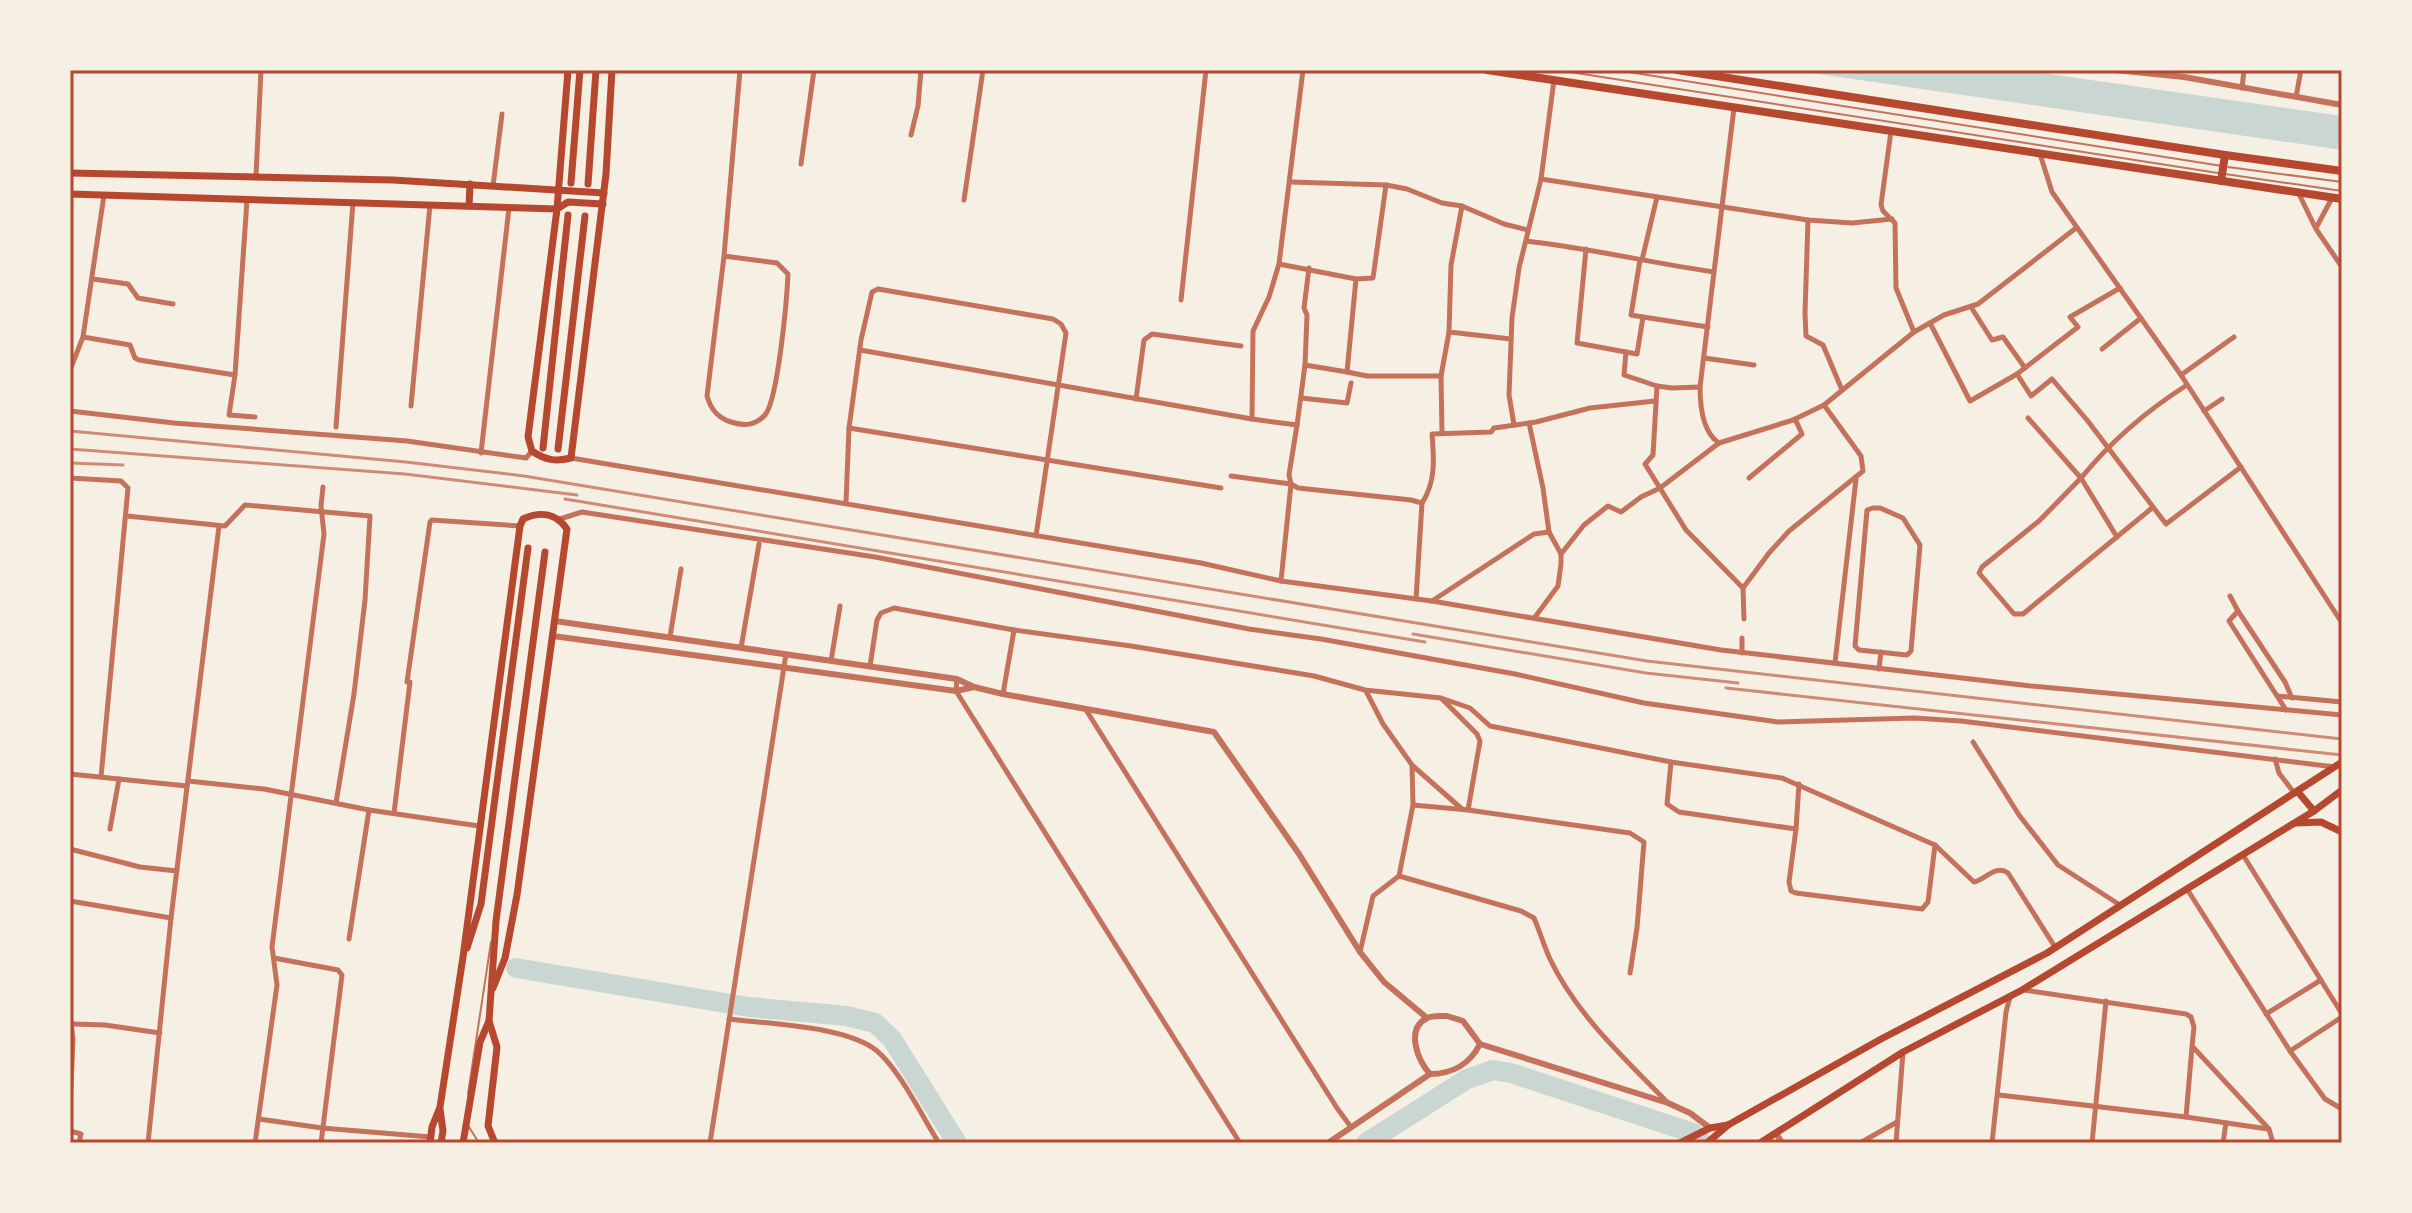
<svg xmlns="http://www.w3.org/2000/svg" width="2412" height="1213" viewBox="0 0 2412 1213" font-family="Bitter,serif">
<rect width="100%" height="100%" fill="#f6efe4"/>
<path fill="#c9d6d2" d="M1791,70H2022L2342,116V150Z"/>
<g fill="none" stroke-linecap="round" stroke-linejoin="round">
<g stroke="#c9d6d2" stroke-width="20">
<path d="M516,968L749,1007L847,1016L875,1023L892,1039L957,1143"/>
<path d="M1366,1143L1467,1079L1493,1070L1511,1073L1693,1133L1702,1143"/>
</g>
<g stroke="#c5725c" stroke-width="2">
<path d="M1557,70L2218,173"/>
<path d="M1616,70L2222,166"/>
<path d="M2228,167L2342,182"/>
<path d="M2225,174L2342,191"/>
<path d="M468,1094L491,942"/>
<path d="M469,1127L479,1143"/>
</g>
<g stroke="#c5725c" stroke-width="5">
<path d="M2242,88L2244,70"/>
<path d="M2296,97L2301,70"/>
<path d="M1891,131L1881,205L1883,211L1895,223L1896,288L1914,332"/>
<path d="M911,135L918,106L921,70"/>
<path d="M2040,154L2052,192L2181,375L2342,623"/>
<path d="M801,164L814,70"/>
<path d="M256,176L261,70"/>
<path d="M1541,179L1808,220L1852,223L1892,219"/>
<path d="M1291,182L1386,185"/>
<path d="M493,186L502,114"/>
<path d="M2299,194L2316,229L2342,267"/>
<path d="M247,200L235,375L229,415L255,417"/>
<path d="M964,200L983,70"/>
<path d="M1462,206L1451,265L1449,332L1511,339"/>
<path d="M1808,220L1805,313L1806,336L1823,345L1842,390"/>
<path d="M2316,228L2332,198"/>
<path d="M1526,241C1589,248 1651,263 1714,272"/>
<path d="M1586,249L1577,343L1626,352"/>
<path d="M724,256L777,263L788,274C787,298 778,400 765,415C755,426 744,426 731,422C718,418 711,410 707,396L724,256L740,70"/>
<path d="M1640,260L1631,315L1643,317L1637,354L1626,352L1624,375L1657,386L1653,455L1645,464L1686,530L1743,588"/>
<path d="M1642,260L1657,197"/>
<path d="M1279,264L1356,279"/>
<path d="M93,279L128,284L138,298L173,304"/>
<path d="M1181,300L1206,70"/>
<path d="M1971,307L1992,340L2003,337L2025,368"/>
<path d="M1643,317L1708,327"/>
<path d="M1930,323L1970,401L2017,374L2031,396L2052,379L2087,420L2166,524L2241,467"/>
<path d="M83,337L130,345L135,358L139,360L235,375"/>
<path d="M2102,349L2141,318"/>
<path d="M860,350L1252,419L1297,425L1289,475L1291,484L1281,581"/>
<path d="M1704,358L1754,365"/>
<path d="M1305,365L1307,315L1304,308L1309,268"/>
<path d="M70,370L83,337L104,195"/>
<path d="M1347,372L1367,376H1441"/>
<path d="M2017,374L2078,327L2070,317L2120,288"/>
<path d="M2181,375L2234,337"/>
<path d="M1657,386L1672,388L1700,387"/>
<path d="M1301,398L1347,403L1351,383"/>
<path d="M1136,399L1144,340L1152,334L1241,346"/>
<path d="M411,406L430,205"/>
<path d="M70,411L174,423L407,441L526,458L532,451"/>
<path d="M2204,411L2222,399"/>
<path d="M2028,418L2081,478L2039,521L1982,567L1979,573L2014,614H2023L2152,508"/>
<path d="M1252,419L1253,331L1269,297L1279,264L1303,70"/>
<path d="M1529,423L1543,488L1549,532L1561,554V564L1558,586L1535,617"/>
<path d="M1297,425L1305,365L1347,372L1356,279L1373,278L1386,185L1407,189L1442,203L1462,206L1504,224L1528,230"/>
<path d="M1514,425L1509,395L1512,318L1519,268L1541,179L1554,80"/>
<path d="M336,427L353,202"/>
<path d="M849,428L1221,488"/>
<path d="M1442,432L1441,376L1449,332"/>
<path d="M1719,443C1702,432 1700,405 1700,387L1734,108"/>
<path d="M481,453L509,208"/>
<path d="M571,458L1201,563L1281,581L1432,601L1721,650L2031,686L2342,715"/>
<path d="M1231,476L1291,484L1298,488L1411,500L1422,503L1416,599"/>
<path d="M70,478L121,481L128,488L101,777"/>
<path d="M1749,478L1802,434L1795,419"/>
<path d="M846,502L849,428L861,340L872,292L878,289L1053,319L1061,324L1066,333L1036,536"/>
<path d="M1422,503C1436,482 1434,458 1432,434L1491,432L1494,428L1536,422L1590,408L1655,401"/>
<path d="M1873,508H1880L1903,518L1920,545L1911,651L1907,655L1859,650L1855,646L1867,510Z"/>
<path d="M127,516L225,526L245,505L370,516L365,600L354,694L336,803"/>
<path d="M560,519L582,512L875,557L1249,629L1321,639L1515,674L1644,703L1778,722L1914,718L1961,721L2335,767"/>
<path d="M2117,537L2081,478C2112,440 2146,411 2187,385"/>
<path d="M1561,554L1584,525L1608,506L1621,512L1641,497L1660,488L1719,443L1793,420L1824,405L1914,332L1944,315L1978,304L2076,228"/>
<path d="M2230,596L2238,611L2229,621L2286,710"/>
<path d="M1432,601L1534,534L1549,532"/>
<path d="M2238,611L2285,682L2292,698"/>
<path d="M1744,619L1743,588L1769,553L1789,531L1863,471L1861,456L1824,405"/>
<path d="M670,637L681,569"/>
<path d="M741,648L759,544"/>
<path d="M1742,653V638"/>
<path d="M831,661L840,606"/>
<path d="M1835,663L1856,479"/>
<path d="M870,666L877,620L881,613L894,608L1014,630L1131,646L1314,676L1365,690L1441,698L1470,708L1490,726L1671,762L1782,778L1935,845L1974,882C1986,879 1996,864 2008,873L2055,947"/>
<path d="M1879,669L1881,652"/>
<path d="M957,679L956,691L1240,1143"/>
<path d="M1003,694L1014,630"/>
<path d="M2278,696L2342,702"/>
<path d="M1442,699L1477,734L1480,741L1468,810"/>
<path d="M1086,710L1337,1108L1351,1127"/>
<path d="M1973,742L2019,815L2058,865L2120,905"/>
<path d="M2275,759L2279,773L2295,794"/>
<path d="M1671,762L1667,804L1679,812L1796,829"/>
<path d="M1413,766L1462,809"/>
<path d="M70,774L187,786"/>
<path d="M188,781L264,789L369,810L479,826"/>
<path d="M1799,784L1796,829L1789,882L1791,891L1796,893L1922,909L1928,902L1935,845"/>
<path d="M1413,805L1468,810L1630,833L1644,842L1637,928L1630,973"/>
<path d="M394,813L410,682H407L430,522L432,520L520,526"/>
<path d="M110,829L119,779"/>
<path d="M70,849L140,867L177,871"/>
<path d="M2243,855L2342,1014"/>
<path d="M1399,876L1521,911L1534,918C1540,932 1544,946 1550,959C1576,1014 1625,1059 1667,1102"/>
<path d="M2187,889L2290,1051L2325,1099L2342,1109"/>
<path d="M70,901L171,918"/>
<path d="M349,939L369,810"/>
<path d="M1360,952L1373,896L1399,876L1413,805L1412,765L1383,724L1366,691"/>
<path d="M274,958L338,970L342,975L321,1143"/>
<path d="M2024,990L2186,1014L2191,1017L2194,1027L2192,1046L2269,1129L2273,1143"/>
<path d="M70,1013L73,1039L70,1109"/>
<path d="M2266,1014L2321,980"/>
<path d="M729,1019C769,1024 847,1026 877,1051C899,1069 923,1118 939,1143"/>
<path d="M73,1024L105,1025L160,1033"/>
<path d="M2290,1051L2342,1017"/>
<path d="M1999,1095L2186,1117L2268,1129"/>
<path d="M2186,1117L2192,1047"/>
<path d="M259,1119L322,1128L431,1137"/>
<path d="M70,1131L81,1134L79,1143"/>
<path d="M148,1143L171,918L219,526"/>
<path d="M255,1143L277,985L272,947L324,534L321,506L323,487"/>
<path d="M710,1143L786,654"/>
<path d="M1860,1143L1897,1122"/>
<path d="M1896,1143L1903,1052"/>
<path d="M1992,1143L2006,1012L2010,997"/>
<path d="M2092,1143L2106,1001"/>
<path d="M2223,1143L2226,1123"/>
</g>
<g stroke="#c5725c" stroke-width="6">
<path d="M2115,70L2184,77L2342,105"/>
<path d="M555,621L957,679L974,687L1003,694L1214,732L1299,854L1360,952L1384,982L1427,1018"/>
<path d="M553,636L956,691L974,687"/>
<path d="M1447,1016L1463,1021L1480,1044C1470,1064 1452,1074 1430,1074C1418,1062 1405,1029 1427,1018C1432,1015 1441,1016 1447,1016Z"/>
<path d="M1480,1044L1668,1103L1690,1113L1710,1128"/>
<path d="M1776,1133L1782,1143"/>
<path d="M1328,1143L1430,1074"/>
</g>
<g stroke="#b5482f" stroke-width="7">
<path d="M568,70L557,209L528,437L532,451C545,460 556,462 571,458L606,174L612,70"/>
<path d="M70,173L393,180L604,193"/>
<path d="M571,183L580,70"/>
<path d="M588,184L596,70"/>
<path d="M70,194L557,209L568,202L603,204"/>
<path d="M469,206L470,184"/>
<path d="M543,448L568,215"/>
<path d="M558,449L585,216"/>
<path d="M2298,792L2314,811"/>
<path d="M2297,823L2321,822L2342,832"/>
<path d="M467,948L481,904L528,548"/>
<path d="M489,1021L497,1047L488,1126L495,1143"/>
<path d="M440,1109L443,1131L441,1143"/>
<path d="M430,1143L432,1127L440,1107L463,957L520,526L523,519C540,511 556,513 567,529L517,895L505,958L493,988"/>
<path d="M463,1143L480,1042L489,1021L496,921L545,552"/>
<path d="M1680,1143L1710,1128L1728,1125L1881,1039L2047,953L2342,762"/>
<path d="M1707,1143L1728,1125"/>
<path d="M1760,1143L1903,1052L2022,990L2314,811L2342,790"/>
</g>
<g stroke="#b5482f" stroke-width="8">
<path d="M1487,70L2342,199"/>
<path d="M1677,70L2225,155L2342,171"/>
<path d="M2221,181L2225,155"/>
</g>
<g stroke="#cf8b77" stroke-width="3">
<path d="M70,431L406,462L524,476L1647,661L2342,739"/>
<path d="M70,449L405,474L577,495"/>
<path d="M70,463L123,465"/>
<path d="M565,499L1425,642"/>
<path d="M1413,634L1646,673L1738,683"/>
<path d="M1726,688L2342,755"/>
</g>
</g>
<rect width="2412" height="1213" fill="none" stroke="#f6efe4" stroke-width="144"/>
<rect x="72" y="72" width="2268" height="1069" fill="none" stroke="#b5482f" stroke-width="3"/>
</svg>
